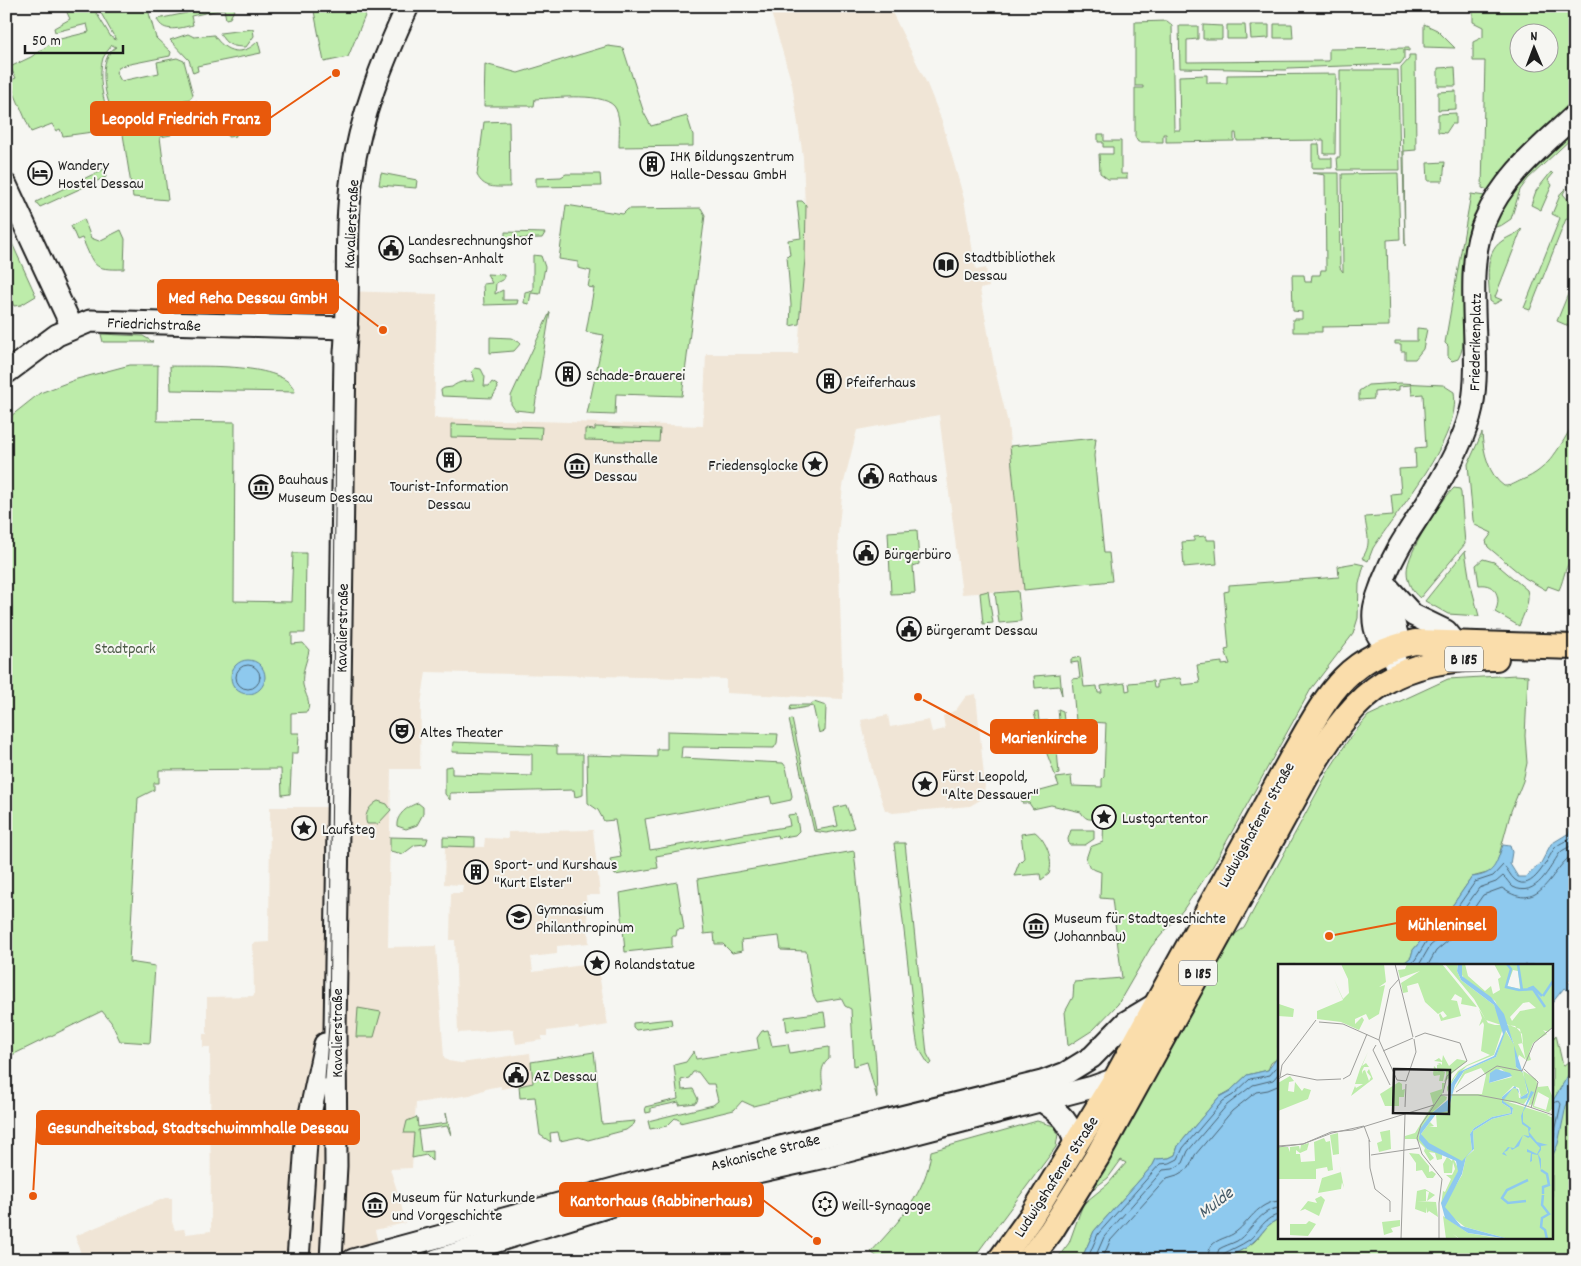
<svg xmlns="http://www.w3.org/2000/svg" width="1581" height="1266" viewBox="0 0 1581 1266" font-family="Dekko,sans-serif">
<rect width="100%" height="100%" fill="#f6f6f2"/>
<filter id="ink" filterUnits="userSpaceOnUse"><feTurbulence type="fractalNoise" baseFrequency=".02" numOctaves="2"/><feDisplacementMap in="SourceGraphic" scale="10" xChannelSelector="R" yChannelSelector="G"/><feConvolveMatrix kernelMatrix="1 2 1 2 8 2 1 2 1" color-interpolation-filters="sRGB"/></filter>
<g filter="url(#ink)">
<g fill="#f0e5d6">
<path d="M769,6H889L927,84L942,121L964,199L976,270L986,268L989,287L980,289L995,370L1008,423L1024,590L962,594L939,415L857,430L843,486L838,535L843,699L726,693V679L426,672L421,704L420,769H391L388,947L436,946L444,1057L448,1061L461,1063L530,1053L533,1083L501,1089V1086L489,1088L470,1095L416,1103L412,1168L390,1169L400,1199L405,1223L375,1230L382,1260H83L75,1236L165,1198H172V1222L175,1230L184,1229L186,1234L211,1231L210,1047H203V1034H207V997L254,996L253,943L269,942L270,807H333L343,291L437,294L434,418L703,426L706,354H798L806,233L803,157L792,84Z"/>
<path d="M976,694L985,787L982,799L970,806L893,813L885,810L873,774L861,720L888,715L890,727L929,720L932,732L945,729L943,716L956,710L966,696Z"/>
<path d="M593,830L600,895H586L589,943L557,946V954L531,957L533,972L597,963L608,1025L579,1030L578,1027L547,1031V1036H542V1040L516,1044L513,1029L458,1033L455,940H450L451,893H462L463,885L444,884L445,847H484L485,838L508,839V832Z"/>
</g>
<g fill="#bdecaa" stroke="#6c8463" fill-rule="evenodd">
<path d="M64,6H92L111,37L116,40L97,6H147L156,38L171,52L170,56L120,66L116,72L121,81L159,73L157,62L177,58L184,61L193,95L190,99L121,114L113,112C104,96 97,58 116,47L112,45C109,49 105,54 103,58C98,74 102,101 110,116H131L197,102L199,108L204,107L207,119L235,118L236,136L228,137L226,121L202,123V132L197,133L195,123L170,126L171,135L160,137L168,200L133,197L122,128L63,136L60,129L56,131L52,124L31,132L9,81L16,78L10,67L31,57L56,40L89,32L87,24L55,32L54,28L70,19Z"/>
<path d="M205,6H236L230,18L226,19L224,9L191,16L193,25C180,28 163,34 157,19L187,13L186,11Z"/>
<path d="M313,6H369L348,57L324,62Z"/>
<path d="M1473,6H1575V99L1514,156L1488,190L1482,188L1485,61H1473V42L1483,37V27L1473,22ZM1518,32H1548V62H1518Z"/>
<path d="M1167,21L1172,25L1174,130H1180L1179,76L1207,75V83H1227V75L1336,74L1335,154H1324V140L1237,141L1236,133H1234V141L1166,142V134H1163V142H1138L1135,137V88H1143V86H1135V22Z"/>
<path d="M1274,24H1292L1293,38H1274Z"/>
<path d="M1424,24L1437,30L1455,48L1424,47Z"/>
<path d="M1203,25L1222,26V39H1203Z"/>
<path d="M1227,25H1245L1246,39H1227Z"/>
<path d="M1250,25H1269V38L1251,39Z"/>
<path d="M1179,26H1198V39L1187,40V62L1329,61V49L1409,48V51L1404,50V59L1400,64L1287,68L1286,70L1180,68Z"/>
<path d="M253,29L254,36L246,47C233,47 225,45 220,33Z"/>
<path d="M188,34L194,37L214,35C225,53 243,57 258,41L261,53L197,66L198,71L193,73L189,60L170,40Z"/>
<path d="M608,46L623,48L644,113L651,126L687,116L693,135V146L619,147C619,135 621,120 616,109C608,91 554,98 535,99L534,106H484L485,64L518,73Z"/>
<path d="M1409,55H1415L1416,150L1404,151L1405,246L1401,68L1409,59Z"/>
<path d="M1455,67L1456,86H1438V68Z"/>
<path d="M1340,70H1398L1400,170H1338L1337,157H1340Z"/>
<path d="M1456,91V109L1438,110V92Z"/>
<path d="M1456,113V124H1452L1446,133L1438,132V114Z"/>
<path d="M509,121L510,187C495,187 484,189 477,175L484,122Z"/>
<path d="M1575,124V135L1528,179L1520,190L1511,219L1502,225L1489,229L1504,200Z"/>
<path d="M1098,134H1104V141H1121V174H1127V179H1108L1100,173L1099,154H1113V147H1103V142H1098Z"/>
<path d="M1312,144H1319L1320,158H1332V168H1312Z"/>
<path d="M1445,162L1443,181H1428L1427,163Z"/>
<path d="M104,169L106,177L40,207L36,202Z"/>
<path d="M1551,172L1553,174L1548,180L1552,185L1541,210L1531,205L1536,191Z"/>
<path d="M381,173L417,180L416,188L379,185Z"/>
<path d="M1312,173H1339L1340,268L1343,272L1342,174L1398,173L1400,239L1387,240L1389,326L1322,327V332H1293V319H1302V312L1293,311L1292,275H1304L1305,282H1311L1312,275H1320L1321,270H1326L1325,175Z"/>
<path d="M566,174H600L601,186L536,187V178L561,177Z"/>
<path d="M1566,188L1563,194L1575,208V221L1566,219L1530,310L1524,308L1560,218L1552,214L1561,193Z"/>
<path d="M1471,194L1485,196C1468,228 1465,269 1463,306C1462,322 1467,345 1458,359L1452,361L1448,357V346L1445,343Z"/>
<path d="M797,201H802L806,205L805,259L799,324L790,326L791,305L787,256L790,255L788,240L801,238Z"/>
<path d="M566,205L623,214L628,209L701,208L705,215L682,396L616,394L615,415L587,414L604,335L586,332L594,288L588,287L591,271L578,268V262L559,259Z"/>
<path d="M84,219L91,238L99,241L121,230L125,239L124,269C91,270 95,266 82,238L77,240L71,226Z"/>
<path d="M1522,228L1495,297L1502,300L1494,304L1490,301C1489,281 1483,254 1502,241C1509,236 1516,235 1522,228Z"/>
<path d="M6,230L36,296L21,305L14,306L6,289Z"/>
<path d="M505,232L545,233L542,238L505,239Z"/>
<path d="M533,255L541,256L545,267L540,294L531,293L529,304L524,303L525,292L533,290Z"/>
<path d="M487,274L504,275V279L496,283L495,294L503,290V300H518L517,304L484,305L483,284L492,283Z"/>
<path d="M1575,277V324L1573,328L1557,321Z"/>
<path d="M550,312L534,412L515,410L511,404V396Z"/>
<path d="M1417,328L1427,329L1423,349L1415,359H1405V351H1401V344H1395V341H1417Z"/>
<path d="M101,334L143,336L153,342H103Z"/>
<path d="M490,337L511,338L521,343L514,351L490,353Z"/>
<path d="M130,365H158L157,421L235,422L234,601L291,602L293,553H306L305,633H292V644L303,643L309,650C307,662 301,672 303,685C305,695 312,702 307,712L291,713V733H299L298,753H292L290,794L282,795L281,769L159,770V783H154V790L138,798L129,962L155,966L150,1043L120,1041L111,1022L102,1011L6,1058V420L40,393L77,379Z"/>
<path d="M170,366C196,367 287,361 295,392L171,390Z"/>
<path d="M475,368L481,369L485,377L484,386H489L492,382L497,385L498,388L492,398L442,396L441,390L444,388L452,387C459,381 466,381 475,381L472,371Z"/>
<path d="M1400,383L1443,385L1454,392C1462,437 1397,511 1373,548L1368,561L1362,558C1373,544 1366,532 1365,517L1393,515L1391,494L1401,493L1399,469L1416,468L1415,448L1426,447L1423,394L1412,395L1411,385L1399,386V390L1374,392V399L1359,400V391L1368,385Z"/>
<path d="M1575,421V555C1564,566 1565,577 1559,590L1548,586L1546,590L1525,578L1488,547L1486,541L1492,533L1475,525L1473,520L1468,464L1482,433C1483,451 1489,476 1504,486C1512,486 1515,483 1522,480C1550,469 1560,446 1575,421Z"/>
<path d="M451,424L542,427L541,439L451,437Z"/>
<path d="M595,427L660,429L659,442L585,440V429L595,430Z"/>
<path d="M1096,438L1094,456L1104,553H1109L1112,581L1024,590L1010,446Z"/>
<path d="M1454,488L1460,489L1461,493L1465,544L1420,598C1412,592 1407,582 1407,571C1407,553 1441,500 1454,488Z"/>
<path d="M917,530L919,564L913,566L915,593L891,594L888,532Z"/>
<path d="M1206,536V540H1215L1217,564L1184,567L1182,542L1194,541V537Z"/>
<path d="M1465,551L1470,582L1479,616L1448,614L1425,601Z"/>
<path d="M1483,559L1494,562L1527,590C1531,602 1523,615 1519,626L1495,612C1502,598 1496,583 1479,585L1476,565Z"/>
<path d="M1355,563L1364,565L1359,584L1358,618L1353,634L1311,689L1213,866L1183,910L1151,947L1118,1004L1093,1030L1068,1046L1065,1012L1073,997L1074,982L1122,978L1112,899L1100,898L1101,872L1090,868L1086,859L1090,847L1103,842L1104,815C1094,819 1087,823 1081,812L1051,805L1033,809L1029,803H1022V796L1059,786L1056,778L1071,776L1072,786L1102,787V779L1104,777L1106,723L1076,721L1072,679L1080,678L1078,662L1071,663V659L1080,657L1084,687L1097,686L1098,693H1102L1101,686L1125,683L1126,691L1130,690L1129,683L1153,681L1154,688H1157V681L1180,678L1182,685L1200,683L1197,665L1222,662V665L1230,664L1225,650L1229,649L1224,592L1229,591V585L1339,577L1338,566Z"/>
<path d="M988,591L993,623L983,624L980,593Z"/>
<path d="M1018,591L1021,621L999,623L995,593Z"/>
<path d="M1060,674L1062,695L1059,686L1035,688L1034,676Z"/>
<path d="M1516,675L1528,676L1525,736L1527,763L1523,781L1511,811L1497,863L1491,872L1472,877L1441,922L1431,929L1413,950L1411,957L1402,965H1280L1278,1058L1271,1063L1268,1070L1247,1075L1230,1091L1219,1097L1178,1146L1175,1155L1169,1158L1156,1159L1153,1165L1094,1231L1081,1260H1056L1069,1243L1083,1204L1108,1184L1126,1163L1121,1160L1108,1178L1090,1191L1116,1149L1235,934L1244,928L1329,770L1349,739L1368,716L1448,679Z"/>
<path d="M814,702L826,706L825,731L819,733L813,706L790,710L791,705H810Z"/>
<path d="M1058,709L1063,711L1064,721L1054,722L1055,735H1049L1048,730L1039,731L1034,713L1038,712L1039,721L1059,720Z"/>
<path d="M792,719L816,830L838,826L834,808L846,805L854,828L826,833L814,831L789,720Z"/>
<path d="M667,731L778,734L777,743L774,748L682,747L681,758L783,763L786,767L792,796L791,800L772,804L770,796L645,819L650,850L790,826L788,815L796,814L799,831L795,835L778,838L777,835L656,856L658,868L615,875L610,859L621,857L615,820L604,821L598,810L588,803L587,755L657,757V749H667Z"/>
<path d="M453,742L557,746V754H583V795L575,797L574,790L450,793V800L445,794V767L452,766V774L532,776V754L452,752Z"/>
<path d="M1066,745V748L1057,750L1059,774L1055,775L1044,746Z"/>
<path d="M378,801L387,804L391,810L378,824H367C363,815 370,805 378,801Z"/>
<path d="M418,803L423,807V814L417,825L406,829L397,826C396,815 408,806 418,803Z"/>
<path d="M1071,830H1094V839L1085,845H1069L1068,839Z"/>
<path d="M1035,832C1046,840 1054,860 1049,874L1041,880L1040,874L1014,876L1019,863L1024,858L1021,834Z"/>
<path d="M390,837L428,838L426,844L415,845L403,854L390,851Z"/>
<path d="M443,837L475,838V847L443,846Z"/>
<path d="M894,843H905L927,1054L932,1063L929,1065L918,1047L916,1035Z"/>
<path d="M854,851L876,1062L877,1098L867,1062L854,1066L851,1009L845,1006L841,998L817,1002L813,995L806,951L781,950L779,936L741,940L742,951L732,953L723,944H715L714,933L704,934L698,879Z"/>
<path d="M677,882L684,929L677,930L676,936H672V947L625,952L620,893Z"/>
<path d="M358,1008L381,1012L374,1037H356Z"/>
<path d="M824,1012L826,1026L787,1031L785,1017Z"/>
<path d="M671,1019L672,1025L636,1030L633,1027V1023Z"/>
<path d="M768,1030L772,1046L788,1044L790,1053L829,1047V1059C819,1067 822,1077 823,1089L753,1106L742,1101L734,1110L680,1123L681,1121L675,1118L667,1126L650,1129L648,1121L713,1105L718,1101L714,1084H707L698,1072H693L689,1078L681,1080L682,1090L693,1089L698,1099L696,1103L679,1105V1102L651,1108V1112L646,1113L645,1107L678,1099L674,1065L686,1062L694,1051L696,1059L759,1049L757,1038L762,1031Z"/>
<path d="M1556,1035L1563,1066L1575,1056V1260H1223C1233,1254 1244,1250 1254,1242C1263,1234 1266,1223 1280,1219V1237H1552V1040Z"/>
<path d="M594,1052L602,1124L635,1121L634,1124L626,1130L588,1140L579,1137L560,1141L558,1132L550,1133L551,1142L540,1135L535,1097L520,1098L519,1086L533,1083L531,1062Z"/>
<path d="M446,1113L451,1135L447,1126L418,1130L421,1152L432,1151V1161L426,1155L412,1158L414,1133H404L407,1121L417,1117L418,1127L447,1123Z"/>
<path d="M1037,1121L1054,1126L1058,1134L1056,1147L972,1260H881L871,1252C898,1222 927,1193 931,1151Z"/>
</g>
<g fill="#8ec9ee" stroke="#60849a">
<circle cx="248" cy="677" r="17"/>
<path d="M1575,810V973L1568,982L1575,987V995L1564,988L1552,1003V965H1402L1411,957L1413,950L1431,929L1441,922L1472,877C1496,874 1495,865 1503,845L1510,846L1512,852L1510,864L1518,877H1526L1541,863L1551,844L1569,833Z"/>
<path d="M1280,1054V1219C1266,1223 1263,1234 1253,1242C1244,1251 1233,1253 1223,1260H1081L1094,1231L1153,1165L1156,1159L1169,1158L1175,1155L1178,1146L1219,1097L1230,1091L1247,1075L1268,1070Z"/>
<path d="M1575,1064V1093L1566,1106L1558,1144L1552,1157V1102Z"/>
</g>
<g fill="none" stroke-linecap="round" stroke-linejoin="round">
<g stroke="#4a6170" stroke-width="1">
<circle cx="248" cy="677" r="12"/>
<path d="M1409,965L1415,960L1426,942L1445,925L1475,882L1493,876L1503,865C1508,869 1510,876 1515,880C1532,894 1548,858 1554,849C1560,841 1571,842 1575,831"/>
<path d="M1419,965L1430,946L1450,929L1479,888L1496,882L1503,876C1507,879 1509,884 1513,887C1536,899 1550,867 1559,854C1562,849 1570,848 1575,843"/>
<path d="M1428,965L1436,951L1456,934L1483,895L1502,888C1542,917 1550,867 1575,853"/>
<path d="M1552,1103L1559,1101L1561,1104L1552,1146"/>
<path d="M1087,1260L1098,1234L1160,1164L1170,1163L1178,1159L1183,1148L1223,1101L1233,1095L1250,1079L1270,1075L1280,1063"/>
<path d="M1094,1260L1104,1237L1163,1170L1173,1169L1183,1163L1188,1151L1227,1105L1253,1085L1273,1080L1280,1072"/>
<path d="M1102,1260L1110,1241L1167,1178L1177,1175L1189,1168L1195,1155L1232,1111L1256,1092L1268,1090L1280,1085"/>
<path d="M1207,1260C1208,1254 1209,1249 1212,1245C1218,1239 1226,1238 1233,1234C1250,1223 1256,1202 1280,1201"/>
<path d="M1215,1260L1219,1249C1224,1246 1231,1244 1237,1241C1252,1231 1259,1209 1280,1208"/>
<path d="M1221,1260L1223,1254C1232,1249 1240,1246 1249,1240C1260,1231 1264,1216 1280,1215"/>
</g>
<g stroke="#1c1c1c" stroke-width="25">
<g id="secondary">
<path d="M6,185L72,327"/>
<path d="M6,373L57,335L90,321L347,328"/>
<path d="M1383,582L1413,615L1446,631L1455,642"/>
<path d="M1384,587L1397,634L1389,648"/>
<path d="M1400,674C1397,666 1394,657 1390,649C1385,641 1377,639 1375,628C1371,608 1377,599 1383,581C1397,544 1416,523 1435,490C1450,465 1466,436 1472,407C1483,351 1462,271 1485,220C1503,177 1542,146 1575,115"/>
<path d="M1042,1101C1060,1113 1073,1124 1075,1147"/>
<path d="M298,1260L307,1128L325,1044"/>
<path d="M331,1260L336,1166L335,1032L345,352C350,293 344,234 352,176C360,117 383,60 408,6"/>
<path d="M353,1260L643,1181L1042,1082L1066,1073L1092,1057L1126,1022L1156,1004"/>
<path d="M436,1260L626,1201L825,1157L1093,1087L1124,1076"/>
</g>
</g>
<g stroke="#1c1c1c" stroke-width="28">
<g id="primary">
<path d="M1000,1260L1031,1217L1115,1080L1295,752C1327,696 1346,656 1415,642L1575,647"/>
<path d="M1029,1260L1051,1231L1097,1157L1311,768C1360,686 1396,658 1496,658"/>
</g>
</g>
<use href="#secondary" stroke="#f6f6f2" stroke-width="21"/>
<use href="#primary" stroke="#faddab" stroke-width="24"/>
<path stroke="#1c1c1c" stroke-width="1" d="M325,1079L329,1025L336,430"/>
</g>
</g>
<defs>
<g id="building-ring" transform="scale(1.25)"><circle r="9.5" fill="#f6f6f2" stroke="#1c1c1c" stroke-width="1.5"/><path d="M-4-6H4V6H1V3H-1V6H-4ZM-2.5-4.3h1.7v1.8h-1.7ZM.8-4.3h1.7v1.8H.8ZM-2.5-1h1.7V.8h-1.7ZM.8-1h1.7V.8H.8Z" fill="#1c1c1c"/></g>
<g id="hotel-ring" transform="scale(1.25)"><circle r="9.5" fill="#f6f6f2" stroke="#1c1c1c" stroke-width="1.5"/><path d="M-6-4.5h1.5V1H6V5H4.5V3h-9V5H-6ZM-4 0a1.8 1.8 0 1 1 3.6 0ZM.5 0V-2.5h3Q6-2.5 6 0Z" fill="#1c1c1c"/></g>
<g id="civic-ring" transform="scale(1.25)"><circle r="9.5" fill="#f6f6f2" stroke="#1c1c1c" stroke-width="1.5"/><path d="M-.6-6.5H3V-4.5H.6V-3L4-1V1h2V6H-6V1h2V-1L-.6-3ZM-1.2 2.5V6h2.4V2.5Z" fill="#1c1c1c"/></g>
<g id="library-ring" transform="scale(1.25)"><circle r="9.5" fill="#f6f6f2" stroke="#1c1c1c" stroke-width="1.5"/><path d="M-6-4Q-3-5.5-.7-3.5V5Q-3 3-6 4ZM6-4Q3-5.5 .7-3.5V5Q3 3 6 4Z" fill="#1c1c1c"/></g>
<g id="sight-ring" transform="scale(1.25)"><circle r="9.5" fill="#f6f6f2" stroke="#1c1c1c" stroke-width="1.5"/><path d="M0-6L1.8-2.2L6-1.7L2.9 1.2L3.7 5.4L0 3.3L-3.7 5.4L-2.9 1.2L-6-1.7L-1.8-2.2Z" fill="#1c1c1c"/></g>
<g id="museum-ring" transform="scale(1.25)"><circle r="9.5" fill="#f6f6f2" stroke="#1c1c1c" stroke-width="1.5"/><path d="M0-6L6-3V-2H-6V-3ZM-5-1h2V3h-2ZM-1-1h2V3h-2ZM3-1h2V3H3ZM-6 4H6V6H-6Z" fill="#1c1c1c"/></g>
<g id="theatre-ring" transform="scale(1.25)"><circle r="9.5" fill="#f6f6f2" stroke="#1c1c1c" stroke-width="1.5"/><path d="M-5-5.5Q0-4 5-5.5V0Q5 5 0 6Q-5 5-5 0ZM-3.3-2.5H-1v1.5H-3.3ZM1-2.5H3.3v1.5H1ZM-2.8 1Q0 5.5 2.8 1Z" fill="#1c1c1c"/></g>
<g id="school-ring" transform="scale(1.25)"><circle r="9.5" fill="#f6f6f2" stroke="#1c1c1c" stroke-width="1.5"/><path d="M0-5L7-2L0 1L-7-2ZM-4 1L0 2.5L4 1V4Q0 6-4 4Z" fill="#1c1c1c"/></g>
<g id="synagogue-ring" transform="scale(1.25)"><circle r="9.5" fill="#f6f6f2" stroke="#1c1c1c" stroke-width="1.5"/><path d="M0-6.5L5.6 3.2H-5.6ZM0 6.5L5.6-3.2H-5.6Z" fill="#1c1c1c"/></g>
</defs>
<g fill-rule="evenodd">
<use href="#building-ring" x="652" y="164"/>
<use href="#hotel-ring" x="40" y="173"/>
<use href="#civic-ring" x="391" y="248"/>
<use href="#library-ring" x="946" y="265"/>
<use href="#building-ring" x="568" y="374"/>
<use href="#building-ring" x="829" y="381"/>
<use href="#building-ring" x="449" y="460"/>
<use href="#sight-ring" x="815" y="464"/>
<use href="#museum-ring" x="577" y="466"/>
<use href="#civic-ring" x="871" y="476"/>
<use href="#museum-ring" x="261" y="487"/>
<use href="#civic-ring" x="866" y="553"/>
<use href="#civic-ring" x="909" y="629"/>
<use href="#theatre-ring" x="402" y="731"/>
<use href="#sight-ring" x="925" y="784"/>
<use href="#sight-ring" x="1104" y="817"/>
<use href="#sight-ring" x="304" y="828"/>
<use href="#building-ring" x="476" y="872"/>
<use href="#school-ring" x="519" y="917"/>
<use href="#museum-ring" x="1036" y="926"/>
<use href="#sight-ring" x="597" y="963"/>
<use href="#civic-ring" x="516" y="1075"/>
<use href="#synagogue-ring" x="825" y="1204"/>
<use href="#museum-ring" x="375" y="1205"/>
</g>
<g text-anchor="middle" stroke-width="4" stroke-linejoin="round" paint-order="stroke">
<g fill="#f6f6f2" stroke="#5d5d5c" stroke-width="1">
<rect x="1445" y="646.5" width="38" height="25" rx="4"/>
<rect x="1179" y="960.5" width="38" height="25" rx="4"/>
</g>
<g font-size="15" font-weight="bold" fill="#1c1c1c">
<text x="1464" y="664">B 185</text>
<text x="1198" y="978">B 185</text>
</g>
<g font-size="16" fill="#1c1c1c" stroke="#f6f6f2" text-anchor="start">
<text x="670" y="161">IHK Bildungszentrum<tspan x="670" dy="18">Halle-Dessau GmbH</tspan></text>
<text x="58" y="170">Wandery<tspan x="58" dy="18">Hostel Dessau</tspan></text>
<text x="408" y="245">Landesrechnungshof<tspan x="408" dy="18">Sachsen-Anhalt</tspan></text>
<text x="964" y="262">Stadtbibliothek<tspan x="964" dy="18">Dessau</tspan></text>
<text x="586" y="380">Schade-Brauerei</text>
<text x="846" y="387">Pfeiferhaus</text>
<text x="594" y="463">Kunsthalle<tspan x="594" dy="18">Dessau</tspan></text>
<text x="798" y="470" text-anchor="end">Friedensglocke</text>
<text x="888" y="482">Rathaus</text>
<text x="278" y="484">Bauhaus<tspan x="278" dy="18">Museum Dessau</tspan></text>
<text x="449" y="491" text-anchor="middle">Tourist-Information<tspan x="449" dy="18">Dessau</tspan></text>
<text x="884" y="559">Bürgerbüro</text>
<text x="926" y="635">Bürgeramt Dessau</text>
<text x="420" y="737">Altes Theater</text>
<text x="942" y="781">Fürst Leopold,<tspan x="942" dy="18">"Alte Dessauer"</tspan></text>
<text x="1122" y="823">Lustgartentor</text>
<text x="322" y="834">Laufsteg</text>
<text x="494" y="869">Sport- und Kurshaus<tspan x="494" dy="18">"Kurt Elster"</tspan></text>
<text x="536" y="914">Gymnasium<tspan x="536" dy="18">Philanthropinum</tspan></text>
<text x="1054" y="923">Museum für Stadtgeschichte<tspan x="1054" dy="18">(Johannbau)</tspan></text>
<text x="614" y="969">Rolandstatue</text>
<text x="534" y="1081">AZ Dessau</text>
<text x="392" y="1202">Museum für Naturkunde<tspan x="392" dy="18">und Vorgeschichte</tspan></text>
<text x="842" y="1210">Weill-Synagoge</text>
</g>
<g font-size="16" fill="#1c1c1c" stroke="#f6f6f2">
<text transform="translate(350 224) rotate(-87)" y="6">Kavalierstraße</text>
<text transform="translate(154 323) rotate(2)" y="6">Friedrichstraße</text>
<text transform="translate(1474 342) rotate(-89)" y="6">Friederikenplatz</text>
<text transform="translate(341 628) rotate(-89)" y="6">Kavalierstraße</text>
<text transform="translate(1255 824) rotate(-61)" y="6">Ludwigshafener Straße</text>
<text transform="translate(336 1033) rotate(-90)" y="6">Kavalierstraße</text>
<text transform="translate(765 1151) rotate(-14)" y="6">Askanische Straße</text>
<text transform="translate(1055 1176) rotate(-57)" y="6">Ludwigshafener Straße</text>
</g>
<g font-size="16" fill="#4c5a47" stroke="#f6f6f2">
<text x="125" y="653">Stadtpark</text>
</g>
<g font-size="18" font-style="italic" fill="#445966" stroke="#f6f6f2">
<text transform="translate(1215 1202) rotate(-37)" y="6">Mulde</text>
</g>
</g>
<g transform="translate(1278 964)">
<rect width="275" height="275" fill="#f6f6f2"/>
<path d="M63,0H106L108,18L101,23L107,21L101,50L91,56L88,50L77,55V60L84,53L86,56L81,66L63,58L39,55V47L65,36L56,15L65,35L71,29L70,15ZM129,0H164L199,43L183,40L184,34L177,30L173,36L179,37L183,52L163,57L161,51L162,49L165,54L169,52L165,47L160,50L147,38L140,19L129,22L130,28L125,29L123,19L142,7L122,14L120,6L127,5ZM167,0H180L179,7L183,16L216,41L225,64L216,91L189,102L177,113L169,128V123L180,107L189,101L212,91L203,87L206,61L205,58L201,62L204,54L201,45L210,59L217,61H223L208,56L196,35ZM184,0H187L190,12L207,27L213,22L215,30L222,26L220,15L223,13L216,0H275V62L270,68L265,66L269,70L255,79L251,89L253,96L249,97L247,93L242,65L228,60L217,37L186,14L182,8ZM235,6L240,7L242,25L229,22ZM251,38L258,44L242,47L234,57L232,53L245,39ZM1,40L16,45L15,53L0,52ZM228,61L237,62L244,70L245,79L240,80L248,96L241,91L239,97L237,86L238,103L245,109L250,129L243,133L241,124L235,122L224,133V139L232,144L233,149L214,153L196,164L192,170L194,186L184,198L154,182L145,175L143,170L152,158L156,162L151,163H159L158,150L172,142L174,130H204L208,111L203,104L187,110L175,128L186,107L218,93L227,66L236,80ZM223,105L234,113L211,119L212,109ZM90,88L84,102L88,99L91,103H86L84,107L85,110V107L87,106L91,117L93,113L89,108L91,105L95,115L73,132L77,122L78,124L85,120H77L82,105ZM165,91L171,102L179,95L189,97L171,112L173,114L171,117V114L166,118L168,112V106H162L167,108L165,117H161L162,111L156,112L155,110L156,102L159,105V101L162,100L159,99H162L164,101V98L156,97L161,94L164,97ZM245,107L258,115L260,123L270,122L275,134V144L271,148L275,150L255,143L254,140L250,142L255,127L246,140L227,137L275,152L269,151L275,154V275H231L187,263L169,249L166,241L184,211L188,193L196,186L195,167L214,155L234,150L235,144L224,137L235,124L240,125L241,134L250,132ZM260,128L271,134L268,146L256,142ZM12,112L16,117L11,118L10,127L16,128L17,118L24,127L26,124L33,126L30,135L0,147V119ZM121,118L124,120V126L127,125L126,133H121V142H107L102,130ZM164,119H167L164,131L169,133L168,136L154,149L141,171L149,185L164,190V195L159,196L157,189L151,188L156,194L152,197L146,187L147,184L138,175H127V172L137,169L155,140L152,129L164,125ZM112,166L113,185L101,188L99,179L104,177L102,168ZM60,169L61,190L55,191L52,171ZM46,174L48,178L52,177L55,206L50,207L49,203L38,205V215H0V183H10L12,188V183L21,182L22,186L23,181L31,179L29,186L22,189L18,186V190H22L23,198L37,197L36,178ZM131,189L141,190L151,202V208L154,207L158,210L155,214H149L144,206L138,207V199ZM169,193L174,197L175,194L179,202L180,198L182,204L163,241L165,227L167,228L173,215L168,211H174L177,205L175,198L174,209H166L165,200ZM61,198L66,224L64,218L63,225L40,229L44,214L63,208ZM147,225L157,231L149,237L151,228L148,227V237H139L158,238L160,253L151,247L149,249V243L148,249L137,245L139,227ZM43,232L47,236L41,252L27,245L22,247L30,237L39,239L37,235ZM165,252L190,269L226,275H182L175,270L181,275H168ZM122,256V262L113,264L115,268L106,271L104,258ZM31,257L38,260L30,272L12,271V260H28Z" fill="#bdecaa" fill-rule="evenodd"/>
<path d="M180,0H184V12L213,33L226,50L251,128L249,134L243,135L240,125L235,124L225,137L235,144L234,150L214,155L195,167L196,185L188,193L184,210L167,243L183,262L231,275L190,269L167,254L163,239L180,207L178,197L149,185L141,175L142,165L154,149L171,135L173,120L181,108L216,92L225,70L216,41L183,16L179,7ZM228,66L236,81L238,103L245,109L250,129L243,133L237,122L224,133V139L232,144L233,149L214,153L196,164L192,170L194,186L184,197L151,179L143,170L158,150L170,147L177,121L186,107L218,93ZM218,105L232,109L234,112L211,119L212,109ZM253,127L256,128L245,148V158L253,164L251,168L259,178L270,181L263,182V186L260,190L263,195V207L260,191L254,190V197L252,198L253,189L249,188V185L259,190L262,184L252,173L250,174L245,171L241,182L234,186L232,183L229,187L226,188L229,192L224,190L230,183L236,184L245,171L251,172L250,164L244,160L243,152Z" fill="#8ec9ee" fill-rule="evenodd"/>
<path fill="none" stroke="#8ec9ee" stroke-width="2.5" d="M229,0L233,5L228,23L241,26L255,25L267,43M235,0H240L244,26M250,25L255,23L264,32M265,32L275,17M263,206L269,210L271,221L265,223V230M265,231L264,241L271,250L264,254L263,263L267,266L269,275M248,237L230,239L224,234L229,226L250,216"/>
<path fill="none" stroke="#9f9f9c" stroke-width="1" d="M117,0L135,73M41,58L65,60L101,76L119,116L128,117M137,73L147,69L182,79L189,97L169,112L165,129M101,76L112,25L121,15M98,81L95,86L112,121M105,87L135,74M246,105L260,118L253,144M2,113L4,101L38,56M0,115L9,110L39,116L63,115M65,115L72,111L89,70M128,117L138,88L136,75M178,128L219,102L244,107L256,79L275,63M127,143L128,120M86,162L92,178M91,176L92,204L97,225L112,237V248M0,182L25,180L53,168L75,166L156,141M0,183L25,180L54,169L86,162M93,191L141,184M123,275L127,150M161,275V239L164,215L144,190L139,174L143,161L163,131H200L237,138L275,151"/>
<path fill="#1c1c1c" fill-opacity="0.15" stroke="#1c1c1c" stroke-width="2.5" d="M116,105L172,106L171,150L115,149Z"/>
<rect width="275" height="275" fill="none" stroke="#1c1c1c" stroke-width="2.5"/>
</g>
<path fill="none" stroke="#e8590c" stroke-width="2" d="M336 73L270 118M383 330L338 296M918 697L991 736M1329 936L1397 923M33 1196L37 1127M817 1241L763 1200"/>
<g fill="#e8590c" stroke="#f6f6f2" stroke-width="2">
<circle cx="336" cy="73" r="5"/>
<circle cx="383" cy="330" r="5"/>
<circle cx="918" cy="697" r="5"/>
<circle cx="1329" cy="936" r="5"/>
<circle cx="33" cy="1196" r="5"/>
<circle cx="817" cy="1241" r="5"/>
</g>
<g fill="#e8590c" stroke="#e8590c" stroke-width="2">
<rect x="91" y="102" width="179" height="33" rx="5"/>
<rect x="158" y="280" width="180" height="33" rx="5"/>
<rect x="991" y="720" width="106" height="33" rx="5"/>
<rect x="1397" y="907" width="99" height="33" rx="5"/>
<rect x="37" y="1111" width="322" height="33" rx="5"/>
<rect x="560" y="1183" width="203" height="33" rx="5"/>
</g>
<g font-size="18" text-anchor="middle" font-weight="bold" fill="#fff">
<text x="181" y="124">Leopold Friedrich Franz</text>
<text x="248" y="303">Med Reha Dessau GmbH</text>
<text x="1044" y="743">Marienkirche</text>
<text x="1447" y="930">Mühleninsel</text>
<text x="198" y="1133">Gesundheitsbad, Stadtschwimmhalle Dessau</text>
<text x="661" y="1206">Kantorhaus (Rabbinerhaus)</text>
</g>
<rect width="1581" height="1266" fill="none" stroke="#f6f6f2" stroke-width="25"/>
<rect x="12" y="12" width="1556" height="1241" fill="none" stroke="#1c1c1c" stroke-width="2" filter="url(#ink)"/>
<g transform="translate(1534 48) rotate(359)"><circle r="24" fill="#f6f6f2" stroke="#9f9f9c"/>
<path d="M0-4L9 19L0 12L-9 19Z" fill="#1c1c1c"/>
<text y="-8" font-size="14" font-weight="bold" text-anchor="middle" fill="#1c1c1c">N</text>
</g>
<path d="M25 45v8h98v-8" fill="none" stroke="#1c1c1c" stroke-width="2.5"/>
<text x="32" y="45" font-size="15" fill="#1c1c1c" stroke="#f6f6f2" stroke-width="4" paint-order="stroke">50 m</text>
</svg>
